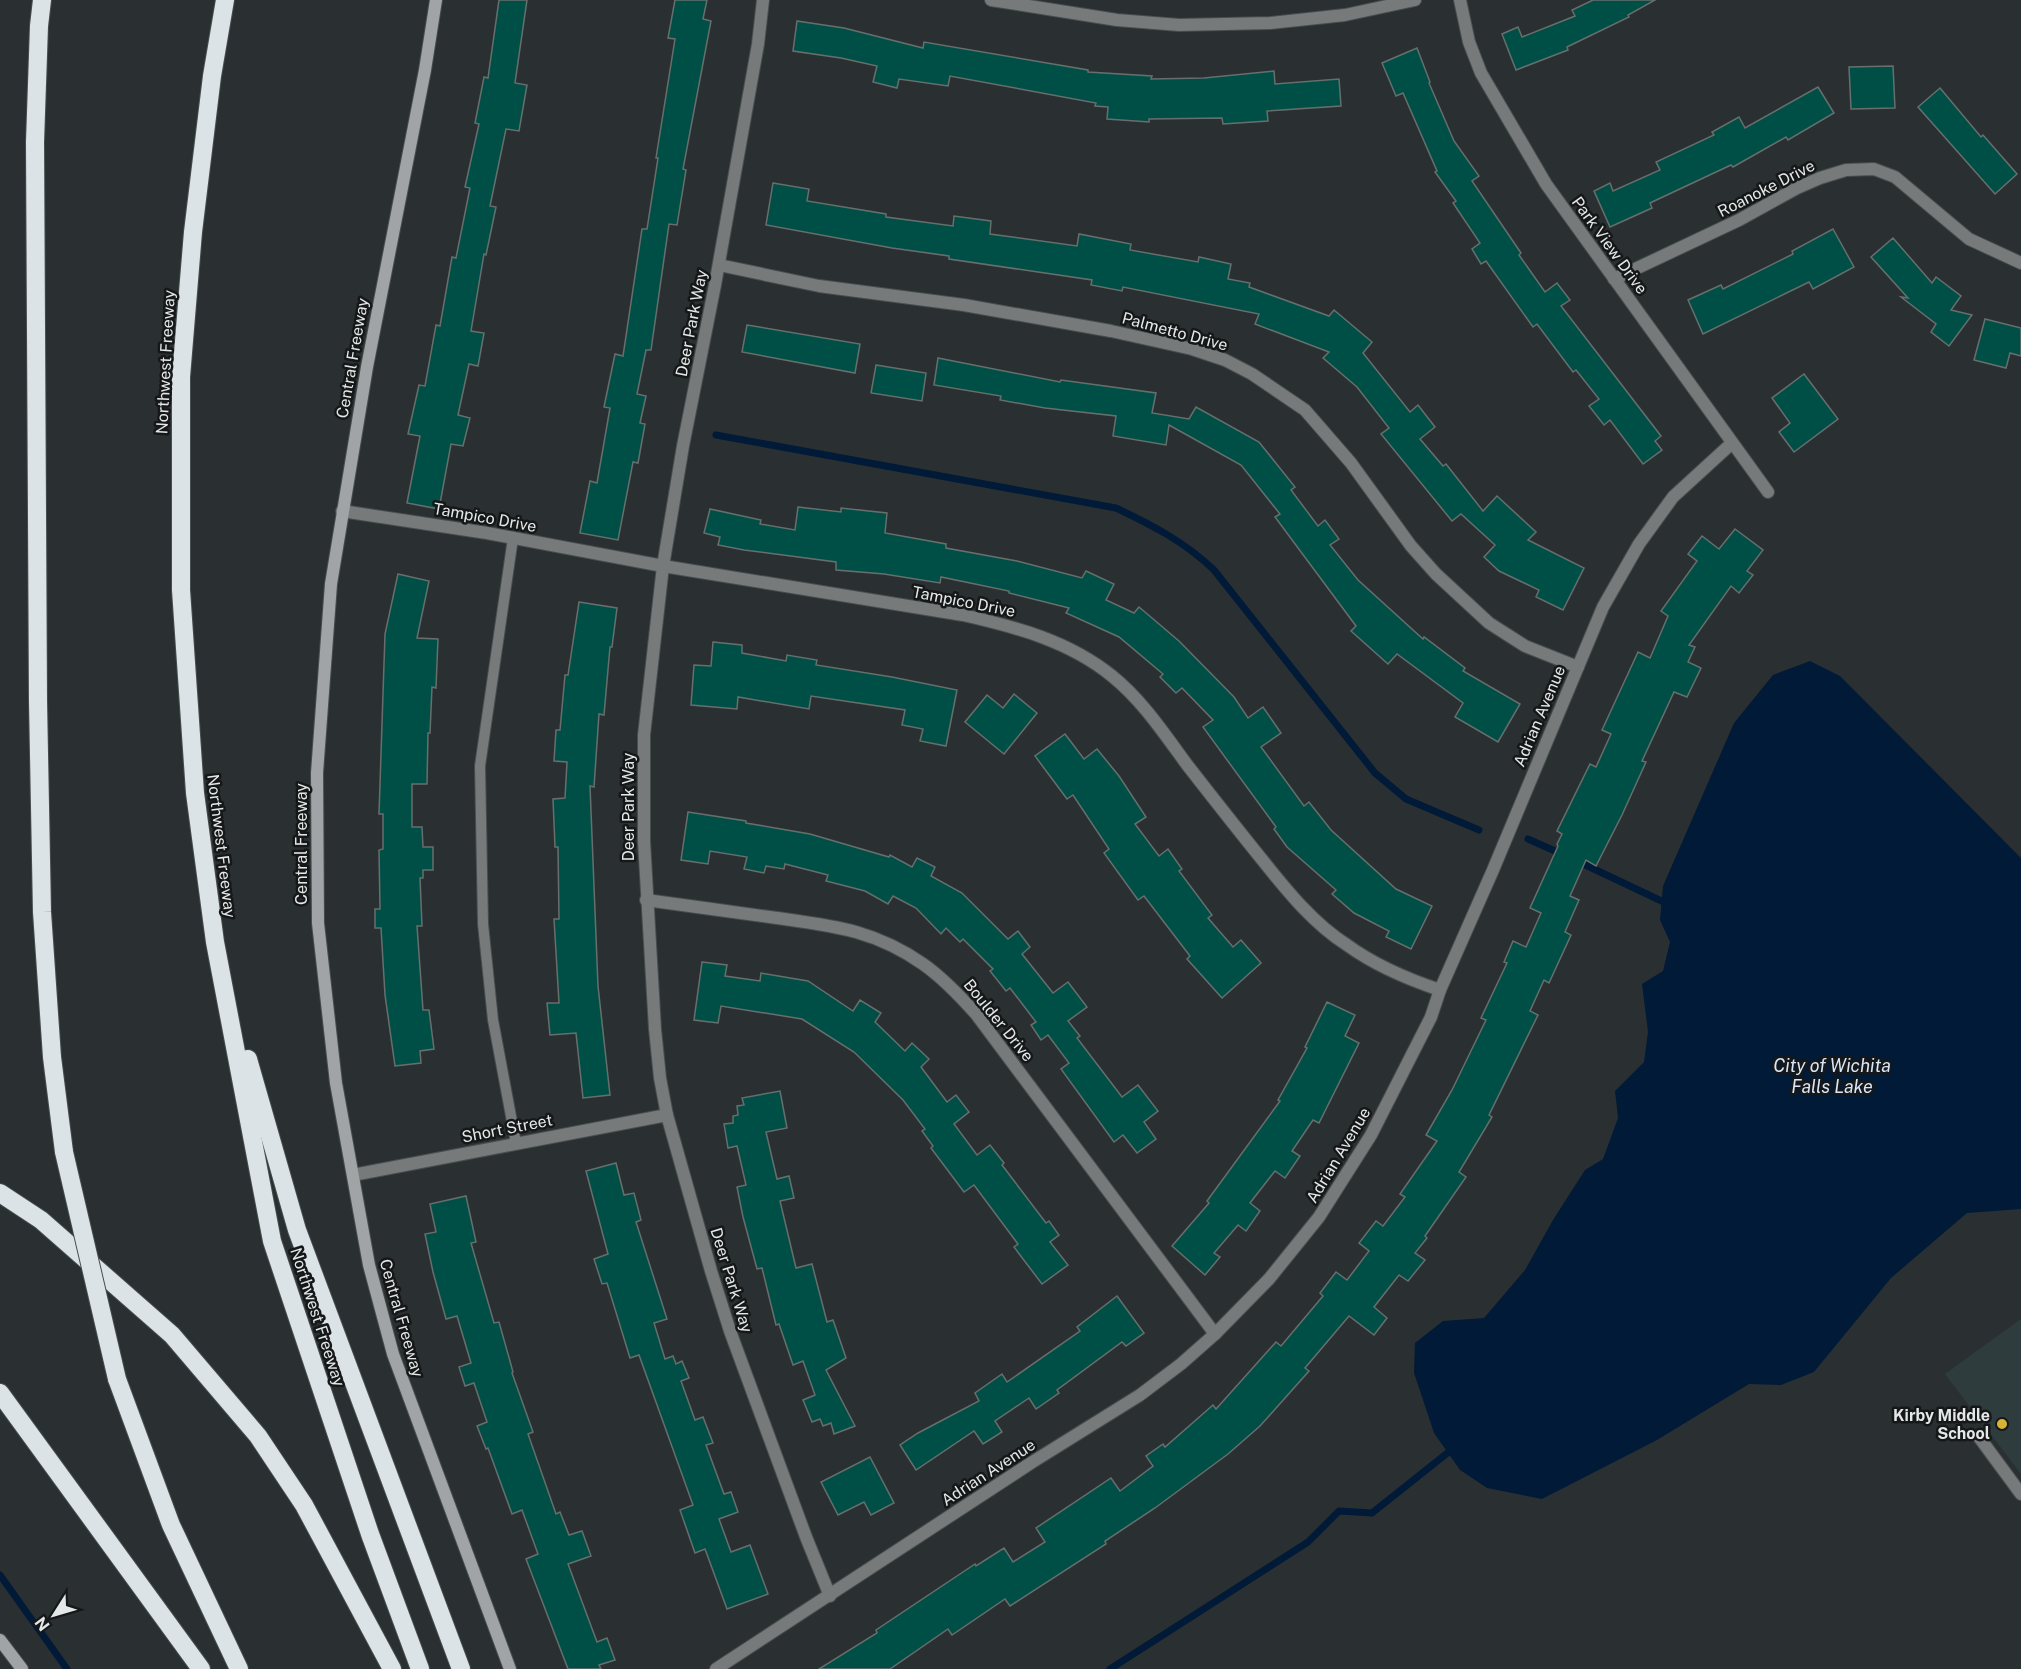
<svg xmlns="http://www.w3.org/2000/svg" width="2021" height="1669" viewBox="0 0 2021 1669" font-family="'Public Sans',sans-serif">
<rect width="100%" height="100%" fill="#2a3031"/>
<path fill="#2e3c3e" d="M2021,1319V1474L1945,1374Z"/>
<path fill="#001a38" d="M1810,661L1840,676L2021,858V1209L1967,1213L1891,1278L1814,1372L1781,1385L1749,1384L1657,1440L1542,1499L1487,1488L1460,1470L1434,1433L1414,1373L1415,1343L1443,1321L1484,1318L1525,1270L1553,1220L1585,1170L1603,1159L1618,1118L1615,1091L1644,1062L1648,1032L1642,984L1663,971L1670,942L1660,920L1663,886L1734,723L1773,675Z"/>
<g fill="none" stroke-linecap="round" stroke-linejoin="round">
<g stroke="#001a38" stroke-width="7">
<path d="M716,435L1116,508C1152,525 1185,542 1214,570L1375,773L1406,799L1479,830"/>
<path d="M1528,839L1564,855"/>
<path d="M1577,861L1670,905"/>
<path d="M0,1575L67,1669"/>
<path d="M1110,1669L1308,1542L1339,1511L1372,1513L1455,1447"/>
</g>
</g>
<g fill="#004f47" stroke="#676f6d" stroke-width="1.5">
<path d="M499,0H527L515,83L527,85L519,131L506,129L490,206L496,207L486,255L484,254L471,331L484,333L478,366L469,364L458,415L470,418L463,446L451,444L439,509L407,503L420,436L408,434L419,385L425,386L436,325L440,326L452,257L456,258L470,188L465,187L479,124L475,123L484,77L488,78Z"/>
<path d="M675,0H707L703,19L711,21L683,169L686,170L677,225L669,224L651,350H646L637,394L646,396L640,423L645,424L638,463L633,462L618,540L580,533L590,481L597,483L610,408L604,407L615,354L623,356L642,229H647L658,158H656L675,39L668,38Z"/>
<path d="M1593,0H1655L1628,15L1629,17L1567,47L1568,50L1516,70L1502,34L1518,27L1522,37L1575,16L1572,10Z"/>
<path d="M797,21L844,28L923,48L924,42L1088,70V72L1152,76L1151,79L1204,78L1274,71L1275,84L1339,79L1341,106L1267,111L1268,121L1223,124L1222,118L1149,119V122L1107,119L1108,107L1095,106L1096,103L950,76L948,86L899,79L897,88L873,82L877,66L841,58L793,51Z"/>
<path d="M1417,48L1430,82L1429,83L1454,141L1479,176L1472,181L1521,253L1519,255L1545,292L1557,283L1570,300L1561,306L1661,436L1655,441L1662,450L1643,464L1610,420L1604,425L1589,406L1599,399L1576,370L1573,372L1537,324L1533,327L1486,261L1481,264L1472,249L1480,243L1453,203L1456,201L1435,172L1437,171L1403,93L1396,96L1382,63Z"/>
<path d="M1893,66L1895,108L1851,109L1849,67Z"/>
<path d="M1818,87L1834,113L1788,140L1786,137L1733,167L1731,165L1650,203L1652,208L1610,227L1594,191L1610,183L1613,191L1660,170L1656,162L1714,135L1712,132L1739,117L1745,128Z"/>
<path d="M1940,88L1981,137L1983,135L2017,174L1995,194L1918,107Z"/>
<path d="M773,183L809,189L807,201L886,214V217L953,226L954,216L991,221L990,234L1077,246L1079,234L1131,244L1130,250L1198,262L1199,257L1231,264L1228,279L1250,283L1249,287L1329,316L1334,310L1372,342L1363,353L1410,412L1418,405L1435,427L1420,439L1443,466L1446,464L1483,511L1497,496L1536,532L1528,540L1584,568L1563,610L1536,597L1539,590L1499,571L1484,557L1495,545L1461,514L1452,521L1381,434L1389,428L1357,387L1323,358L1329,352L1255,324L1259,314L1123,287L1122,291L1091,285L1092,280L949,259V256L892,248L766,225Z"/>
<path d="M1833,229L1854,267L1813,289L1809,282L1703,334L1688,300L1721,285L1723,289L1793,254L1792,251Z"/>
<path d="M1893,238L1932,283L1936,277L1961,296L1951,310L1972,315L1949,346L1931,332L1936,324L1901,297L1908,298L1871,257Z"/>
<path d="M1985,319L2021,328V356L2010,353L2006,368L1974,360Z"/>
<path d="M747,325L860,344L855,373L742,352Z"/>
<path d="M938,358L1060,382L1061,380L1156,393L1152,413L1189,419L1196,407L1259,442L1295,487L1291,490L1318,526L1325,520L1339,539L1330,545L1358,580L1423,639L1424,637L1465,668L1463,671L1520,704L1498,742L1455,717L1463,703L1397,654L1388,664L1351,631L1356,626L1275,517L1280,514L1241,465L1169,425L1166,445L1113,436L1116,416L1045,408L1000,400L1001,396L934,385Z"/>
<path d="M876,365L926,373L922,401L871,393Z"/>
<path d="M1804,374L1838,419L1794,452L1779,432L1790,423L1772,398Z"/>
<path d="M798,507L841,512V508L887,513L885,533L946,544V548L1017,561L1082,578L1086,571L1114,584L1106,600L1134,613L1139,607L1179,641L1234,697L1248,718L1263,707L1281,733L1261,747L1304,806L1309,802L1331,830L1396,889L1432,906L1411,949L1386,937L1389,931L1354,913L1332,894L1336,890L1287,847L1274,829L1276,827L1203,727L1213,720L1182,688L1176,693L1160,677L1163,674L1119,637L1066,613L1069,608L1009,593V591L941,577L940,583L884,574L836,570V562L744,550L718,545L720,537L704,533L710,509L761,520L760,524L795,530Z"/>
<path d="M1735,529L1763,550L1747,571L1753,575L1739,593L1731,586L1689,645L1695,647L1688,662L1701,668L1687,697L1674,692L1642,761L1646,762L1622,815L1596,866L1586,860L1570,896L1579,900L1565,932L1571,935L1549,983L1544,980L1530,1011L1538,1015L1489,1115L1492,1117L1459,1172L1466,1177L1425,1236L1427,1238L1415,1253L1425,1260L1408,1281L1399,1275L1374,1307L1387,1318L1374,1335L1349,1316L1305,1368L1309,1371L1260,1426L1228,1454L1155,1508L1105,1541L1106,1544L1010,1606L1005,1599L952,1635L948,1629L890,1669H819L877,1633L876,1630L975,1564L976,1566L1004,1548L1013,1562L1045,1542L1036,1528L1111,1478L1120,1491L1153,1466L1146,1456L1163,1444L1165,1447L1213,1405L1216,1409L1276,1342L1281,1346L1323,1296L1320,1293L1336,1272L1347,1280L1369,1251L1359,1243L1376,1221L1383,1226L1405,1197L1400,1194L1437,1141L1426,1135L1452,1090L1486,1020L1481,1018L1507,963L1504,962L1513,941L1526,947L1541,913L1530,908L1558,846L1557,844L1562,834L1557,831L1590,764L1596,767L1611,734L1602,730L1638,652L1650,658L1668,616L1661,611L1697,561L1688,554L1702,536L1719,549Z"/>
<path d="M398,574L429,581L417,638L438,639L436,688L432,687L430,733H428L427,784H412V827H422L423,847H433V870H423V878H420L422,926H417L423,1010H429L434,1049L420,1051L421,1063L395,1066L385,995L381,928H375V909H380L379,850L383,849V814H379L385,634Z"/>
<path d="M579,602L617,608L612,647H610L604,715L599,714L594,787L590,786L598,986L610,1095L583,1098L576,1033L550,1035L547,1003H559L554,919H559L558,847H555L553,799L565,798L567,762L554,761L556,730H560L565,675H568Z"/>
<path d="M713,642L742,645V653L786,661L787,655L817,660L816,665L892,677L957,690L946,746L920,741L923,729L902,725L905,710L811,696L809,709L738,697L737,709L691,705L694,665L711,666Z"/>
<path d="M1014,694L1037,713L1004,754L965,722L987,695L1003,708Z"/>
<path d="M1065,734L1084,759L1097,749L1119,776L1146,817L1135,824L1159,856L1168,849L1182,869L1179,871L1212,915L1208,918L1233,947L1241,940L1261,963L1222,998L1187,959L1190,956L1144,896L1138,900L1104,853L1109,849L1073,795L1067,799L1035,756Z"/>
<path d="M688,812L746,821V823L810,834L889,857L890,855L912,867L917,858L935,867L931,876L962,893L1008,939L1018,931L1030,947L1022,954L1053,993L1068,982L1087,1007L1068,1021L1080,1036L1077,1038L1122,1097L1138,1085L1158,1111L1144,1122L1156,1139L1137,1153L1123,1135L1114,1142L1061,1069L1069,1063L1048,1035L1041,1040L1031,1025L1036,1022L1010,988L1006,991L990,971L993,969L963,939L960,942L946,928L941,934L916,908L893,896L888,904L865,891L826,881L828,875L785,864L784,869L766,866L764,873L744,869L747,857L710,851L708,864L681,860Z"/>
<path d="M702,962L727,965L725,976L760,981L761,973L808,981L853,1011L860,1000L881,1013L875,1022L905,1051L912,1043L929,1059L921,1067L947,1102L956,1095L969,1112L954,1124L977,1155L990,1145L1004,1163L1002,1165L1046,1223L1049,1221L1059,1235L1050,1242L1068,1265L1042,1284L1014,1247L1018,1244L974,1185L964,1192L931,1148L933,1146L922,1131L925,1129L903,1100L854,1052L802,1019L721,1006L718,1023L694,1020Z"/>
<path d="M1327,1002L1355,1015L1345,1036L1359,1043L1319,1123L1313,1120L1292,1151L1300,1156L1285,1178L1275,1171L1250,1203L1260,1211L1246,1231L1238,1225L1214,1253L1220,1257L1205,1275L1172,1246L1209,1203L1207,1201L1280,1101L1278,1100L1307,1048L1305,1047Z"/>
<path d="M780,1091L787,1128L766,1132L777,1179L789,1176L794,1198L780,1201L796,1268L812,1264L827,1322L833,1320L846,1358L826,1370L855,1426L834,1434L831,1423L823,1426L820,1419L812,1422L803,1400L815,1395L803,1361L793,1365L779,1324L776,1325L762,1268L757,1269L743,1217L737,1187L746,1185L737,1146L728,1148L724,1124L733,1123V1116L738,1115L737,1106L744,1105L742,1098Z"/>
<path d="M616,1163L624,1195L634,1193L641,1220L636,1222L667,1319L654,1323L665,1359L673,1356L676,1364L682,1361L689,1378L681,1381L695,1420L703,1417L713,1443L706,1445L724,1494L731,1492L738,1512L719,1519L731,1552L750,1545L768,1594L727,1609L705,1549L695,1553L680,1510L693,1505L639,1355L630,1358L607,1283L602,1284L594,1259L608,1254L586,1171Z"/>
<path d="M466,1196L476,1242L471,1243L494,1323L499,1322L513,1372L512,1373L533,1432L528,1434L556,1514L560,1512L569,1535L582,1531L591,1556L568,1564L597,1642L607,1638L615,1660L599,1665L601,1669H568L526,1559L538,1554L522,1510L512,1514L488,1448L486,1449L477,1426L487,1422L474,1383L465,1386L459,1367L471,1363L457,1316L446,1319L433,1272L425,1234L436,1232L430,1204Z"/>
<path d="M1117,1296L1144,1333L1126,1346L1122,1342L1057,1390L1059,1393L1036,1409L1029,1398L995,1421L1002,1432L983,1444L974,1431L916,1470L900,1445L918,1433L979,1401L975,1393L1002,1374L1007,1382L1080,1331L1077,1327Z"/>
<path d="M870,1457L894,1503L871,1515L864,1502L838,1515L821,1482Z"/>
</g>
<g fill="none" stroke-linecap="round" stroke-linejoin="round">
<g stroke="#484d4e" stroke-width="12">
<path id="lane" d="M513,538L480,766L483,924L493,1020L516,1143"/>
</g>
<g stroke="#484d4e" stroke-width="14">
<g id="street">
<path d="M763,0L758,44L715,285L683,446L663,566L644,735V841L655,1029L660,1078L667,1115L711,1271L730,1331L806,1537L830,1596"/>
<path d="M991,0L1117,20L1179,25L1270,23L1345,15L1415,0"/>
<path d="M1460,0L1469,42L1481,73L1546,184L1768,492"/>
<path d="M719,265L819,286L964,305L1111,331L1192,349L1225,360L1252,374L1305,410L1351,463L1411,546L1436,574L1489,623L1525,646L1578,667"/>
<path d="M1614,279L1739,220L1797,188L1820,178L1846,170L1874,169L1895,177L1969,239L2021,263"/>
<path d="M342,511L487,533L663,566L963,615C1016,627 1069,641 1112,676C1143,701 1165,735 1188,766C1213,798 1238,830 1264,862C1288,892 1314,924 1347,945C1376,966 1407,979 1440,990"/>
<path d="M646,900C690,906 733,912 777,918C834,926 874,930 923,964C943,978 960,996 976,1014L1215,1334"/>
<path d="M353,1175L667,1115"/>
<path d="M1979,1437L2021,1494"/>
<path d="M716,1669L1034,1461L1140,1395L1181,1364L1215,1334L1269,1279L1319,1217L1371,1135L1431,1017L1440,990L1493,870L1603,607L1639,544L1673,497L1732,443"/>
</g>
</g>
<g stroke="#484d4e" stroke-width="14">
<g id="secondary">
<path d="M436,0L425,70L367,367L331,584L317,773L318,923L336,1083L369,1265L393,1354L510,1669"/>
<path d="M0,1640L22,1669"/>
</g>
</g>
<g stroke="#484d4e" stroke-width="20">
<g id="highway">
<path d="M42,0L39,26L35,142L38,701L42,912L52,1057L64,1152"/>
<path d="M225,0L212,76L193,232L181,377V590L195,793L215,942L272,1241L370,1534L420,1669"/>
<path d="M248,1059L297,1230L461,1669"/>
<path d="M0,1193L41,1220L172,1335L258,1436L304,1505L392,1669"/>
<path d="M117,1379L171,1525L239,1669"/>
<path d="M0,1393L201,1669"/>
</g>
</g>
<use href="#lane" stroke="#777a7b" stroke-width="10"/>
<use href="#street" stroke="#777a7b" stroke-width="12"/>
<use href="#secondary" stroke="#a0a4a6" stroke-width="12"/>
<use href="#highway" stroke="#dce3e6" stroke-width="18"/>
<g stroke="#484d4e" stroke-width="20" stroke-linecap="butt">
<path id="highway-bridge" d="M64,1152L117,1379"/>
</g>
<use href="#highway-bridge" stroke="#dce3e6" stroke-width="18"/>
</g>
<circle fill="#d6b534" stroke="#151718" stroke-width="2" cx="2002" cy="1424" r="6"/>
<g text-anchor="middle" stroke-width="5" stroke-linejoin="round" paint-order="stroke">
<g font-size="16" fill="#e4e8e9" stroke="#151718">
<text transform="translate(1766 188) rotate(-27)" y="6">Roanoke Drive</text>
<text transform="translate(1610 245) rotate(54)" y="6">Park View Drive</text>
<text transform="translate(691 323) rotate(-79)" y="6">Deer Park Way</text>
<text transform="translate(1175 331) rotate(15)" y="6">Palmetto Drive</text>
<text transform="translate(352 358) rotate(-80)" y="6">Central Freeway</text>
<text transform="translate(165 362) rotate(-87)" y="6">Northwest Freeway</text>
<text transform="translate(485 517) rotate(10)" y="6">Tampico Drive</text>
<text transform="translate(964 601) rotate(11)" y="6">Tampico Drive</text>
<text transform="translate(1539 716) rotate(-67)" y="6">Adrian Avenue</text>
<text transform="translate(628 807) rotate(-90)" y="6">Deer Park Way</text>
<text transform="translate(301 844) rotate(-90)" y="6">Central Freeway</text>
<text transform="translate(222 846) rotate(83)" y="6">Northwest Freeway</text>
<text transform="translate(999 1020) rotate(51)" y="6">Boulder Drive</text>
<text transform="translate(507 1128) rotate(-11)" y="6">Short Street</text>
<text transform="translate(1338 1155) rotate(-59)" y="6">Adrian Avenue</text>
<text transform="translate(732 1280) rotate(73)" y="6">Deer Park Way</text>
<text transform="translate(318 1317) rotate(72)" y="6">Northwest Freeway</text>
<text transform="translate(402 1318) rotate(74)" y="6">Central Freeway</text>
<text transform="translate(988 1472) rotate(-33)" y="6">Adrian Avenue</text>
</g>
<g font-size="16" font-weight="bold" fill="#e4e8e9" stroke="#151718" text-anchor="end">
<text x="1990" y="1421">Kirby Middle<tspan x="1990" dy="18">School</tspan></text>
</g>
<g font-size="18" font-style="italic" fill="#d7e6f8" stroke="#151718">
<text x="1832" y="1072">City of Wichita<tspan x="1832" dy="21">Falls Lake</tspan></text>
</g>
</g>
<g transform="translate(54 1615) rotate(233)" stroke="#151718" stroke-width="4.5" paint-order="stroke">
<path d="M0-4.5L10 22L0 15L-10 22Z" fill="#e4e8e9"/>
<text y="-9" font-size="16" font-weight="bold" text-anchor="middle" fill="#e4e8e9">N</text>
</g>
</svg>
